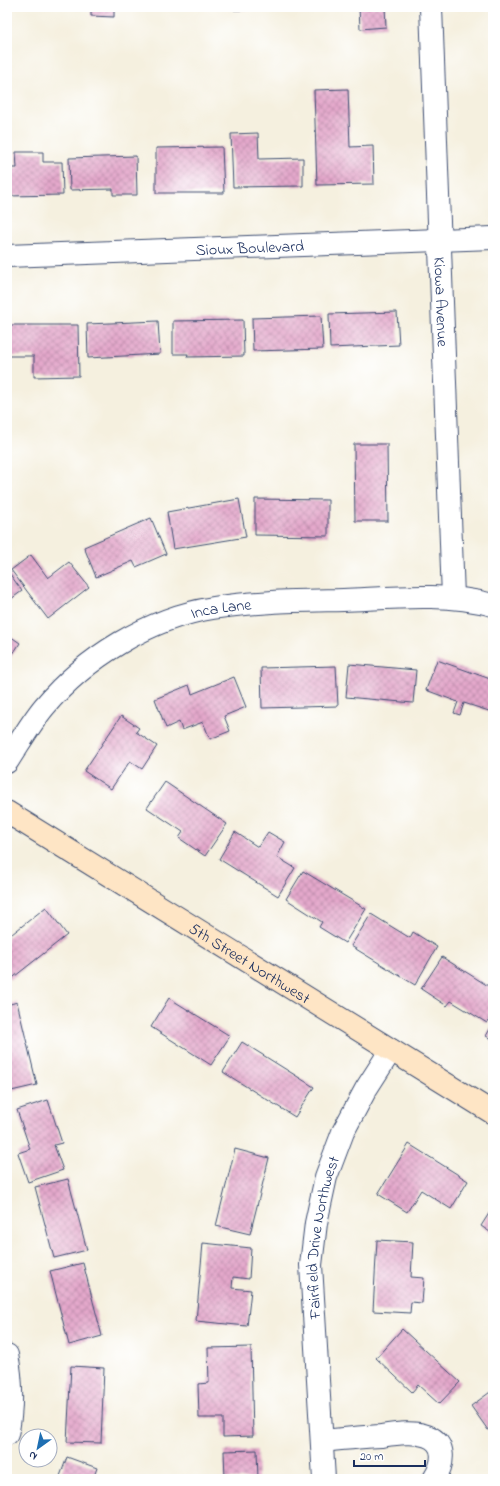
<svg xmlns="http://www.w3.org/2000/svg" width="500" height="1486" viewBox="0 0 500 1486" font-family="'Indie Flower',sans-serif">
<defs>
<pattern id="building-cross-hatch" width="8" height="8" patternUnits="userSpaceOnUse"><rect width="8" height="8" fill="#e4a8cb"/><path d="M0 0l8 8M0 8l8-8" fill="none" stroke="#b889a8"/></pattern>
</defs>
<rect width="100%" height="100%" fill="#fff"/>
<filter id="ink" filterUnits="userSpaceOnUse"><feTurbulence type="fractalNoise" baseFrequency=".025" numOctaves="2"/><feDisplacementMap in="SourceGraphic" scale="8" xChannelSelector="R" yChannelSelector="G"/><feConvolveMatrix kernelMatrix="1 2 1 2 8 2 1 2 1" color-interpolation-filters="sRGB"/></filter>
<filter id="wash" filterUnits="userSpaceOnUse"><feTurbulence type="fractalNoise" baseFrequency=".012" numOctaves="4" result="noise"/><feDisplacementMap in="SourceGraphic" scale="16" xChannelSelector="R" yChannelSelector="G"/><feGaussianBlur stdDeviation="0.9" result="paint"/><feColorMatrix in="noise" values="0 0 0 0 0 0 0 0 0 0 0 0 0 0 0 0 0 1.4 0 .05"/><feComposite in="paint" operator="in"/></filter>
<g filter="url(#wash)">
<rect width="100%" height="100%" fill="#f5f0df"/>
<g id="blocks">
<g fill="url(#building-cross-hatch)">
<path d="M91,7H114V17L91,16Z"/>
<path d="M234,7H298V9L234,10Z"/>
<path d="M359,7H385L386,27L360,29Z"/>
<path d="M348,89L350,147L373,146L374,184L317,185L314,90Z"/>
<path d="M258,133L259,159L303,158V186L233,187L231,134Z"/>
<path d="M222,147L224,193H156V148Z"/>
<path d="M16,152H43V162H62L63,195L7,196V168H17Z"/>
<path d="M136,156L137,195H113V189L70,190L69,158Z"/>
<path d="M397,312L399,345L330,348L329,314Z"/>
<path d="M321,316L323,349L253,351L252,318Z"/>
<path d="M243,320L244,356L187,357L188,354H173V321Z"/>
<path d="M158,321L160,354L88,358L87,324Z"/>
<path d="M8,325H78L79,376L34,377V356H8Z"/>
<path d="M354,444H387L388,521H355Z"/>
<path d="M239,499L246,537L173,549L167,512Z"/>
<path d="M255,499L328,500V536L255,535Z"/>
<path d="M151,518L166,554L136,567L133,561L96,577L84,547Z"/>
<path d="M31,555L48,578L69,562L89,587L48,619L11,570Z"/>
<path d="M7,570L22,591L7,602Z"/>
<path d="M7,634L20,643L7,663Z"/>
<path d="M437,660L493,680L492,712L464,703L460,715L454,713L458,702L426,690Z"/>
<path d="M349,664L416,670L413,703L346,697Z"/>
<path d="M336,666L338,706L262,708L261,668Z"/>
<path d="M234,677L246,707L224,716L230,731L210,739L203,722L182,730L179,722L166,728L155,699L189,685L192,694Z"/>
<path d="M121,716L139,728L136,732L157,746L142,769L130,761L111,789L84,771Z"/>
<path d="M165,782L227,824L205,856L179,838L183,832L147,808Z"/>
<path d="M235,832L258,847L268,832L285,842L277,857L295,868L278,896L219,859Z"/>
<path d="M303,871L366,909L345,943L319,927L322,922L286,899Z"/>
<path d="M46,907L67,935L10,980L7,976V938Z"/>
<path d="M371,914L410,938L413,932L437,947L415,985L351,946Z"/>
<path d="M442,957L493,989V1013L487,1023L451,1001L447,1006L421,989Z"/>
<path d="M169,998L230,1036L211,1065L151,1027Z"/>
<path d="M17,1002L37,1085L7,1092V1005Z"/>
<path d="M493,1024V1040L486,1036Z"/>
<path d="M242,1042L314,1087L295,1117L223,1072Z"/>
<path d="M48,1100L62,1143L54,1145L63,1170L28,1182L18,1153L30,1149L17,1110Z"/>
<path d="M409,1144L468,1181L451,1209L421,1190L407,1212L378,1194Z"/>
<path d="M235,1149L269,1158L250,1234L216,1226Z"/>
<path d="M68,1179L87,1250L54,1258L35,1187Z"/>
<path d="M493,1207V1234L481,1226Z"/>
<path d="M377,1240L413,1242L411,1277L424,1278L422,1303L411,1302L410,1313L373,1311Z"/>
<path d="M203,1243L251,1248L249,1279L233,1277L232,1288L251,1290L247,1326L196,1321Z"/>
<path d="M83,1263L102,1336L69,1345L50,1271Z"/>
<path d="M402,1329L460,1382L439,1404L418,1385L412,1392L376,1358Z"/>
<path d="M251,1347L253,1436L223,1437V1418H199L198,1384L209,1383L208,1348Z"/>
<path d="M71,1366L104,1368L101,1443L67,1442Z"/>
<path d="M493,1390V1430L492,1428L488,1430L471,1406Z"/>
<path d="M257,1450L258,1479H225L224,1451Z"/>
<path d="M67,1457L97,1468L93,1479H59Z"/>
</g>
</g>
</g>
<g filter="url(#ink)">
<use href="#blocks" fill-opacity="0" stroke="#3c4c71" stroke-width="1"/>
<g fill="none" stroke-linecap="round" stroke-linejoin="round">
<g stroke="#3c4c71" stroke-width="24">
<g id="street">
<path id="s1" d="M431,7L453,597"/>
<path id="s2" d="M7,256L493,238"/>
<path id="s3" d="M7,762C19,744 30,724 44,707C85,658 149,618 213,608C256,601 299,601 343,600C393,598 444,592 493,605"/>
<path d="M7,1355C12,1379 13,1410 7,1434"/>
<path d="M322,1441C342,1439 361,1437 381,1436C395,1434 413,1431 427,1436C447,1443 444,1464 434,1479"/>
<path id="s4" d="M324,1479L311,1265L316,1223L326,1177L343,1132L366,1089L391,1050"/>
</g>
</g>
<g stroke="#3c4c71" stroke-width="24">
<g id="secondary">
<path id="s5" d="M7,812L493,1113"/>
</g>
</g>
<use href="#street" stroke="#fff" stroke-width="22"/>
<use href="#secondary" stroke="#fee5c5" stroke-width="22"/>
</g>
</g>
<g text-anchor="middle" stroke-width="3" stroke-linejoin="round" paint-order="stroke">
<g font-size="16" fill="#1b2f5e" stroke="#fff">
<text dy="6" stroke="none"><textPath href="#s2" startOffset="243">Sioux Boulevard</textPath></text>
<text dy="6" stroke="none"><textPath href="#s1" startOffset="295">Kiowa Avenue</textPath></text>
<text dy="6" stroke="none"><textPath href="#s3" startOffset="274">Inca Lane</textPath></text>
<text dy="6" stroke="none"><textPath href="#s5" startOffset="286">5th Street Northwest</textPath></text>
<text dy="6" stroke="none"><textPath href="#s4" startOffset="243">Fairfield Drive Northwest</textPath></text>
</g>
</g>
<rect width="500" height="1486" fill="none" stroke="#fff" stroke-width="24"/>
<g transform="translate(38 1448) rotate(213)"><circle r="19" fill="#ffffff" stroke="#a4acbf"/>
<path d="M0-3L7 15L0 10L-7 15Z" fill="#1f6fb2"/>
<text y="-6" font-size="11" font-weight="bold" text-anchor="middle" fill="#1b2f5e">N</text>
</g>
<path d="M354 1460v6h71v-6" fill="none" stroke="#1b2f5e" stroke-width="2"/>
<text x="360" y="1460" font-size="12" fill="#1b2f5e" stroke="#ffffff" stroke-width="3" paint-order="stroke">20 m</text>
</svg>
